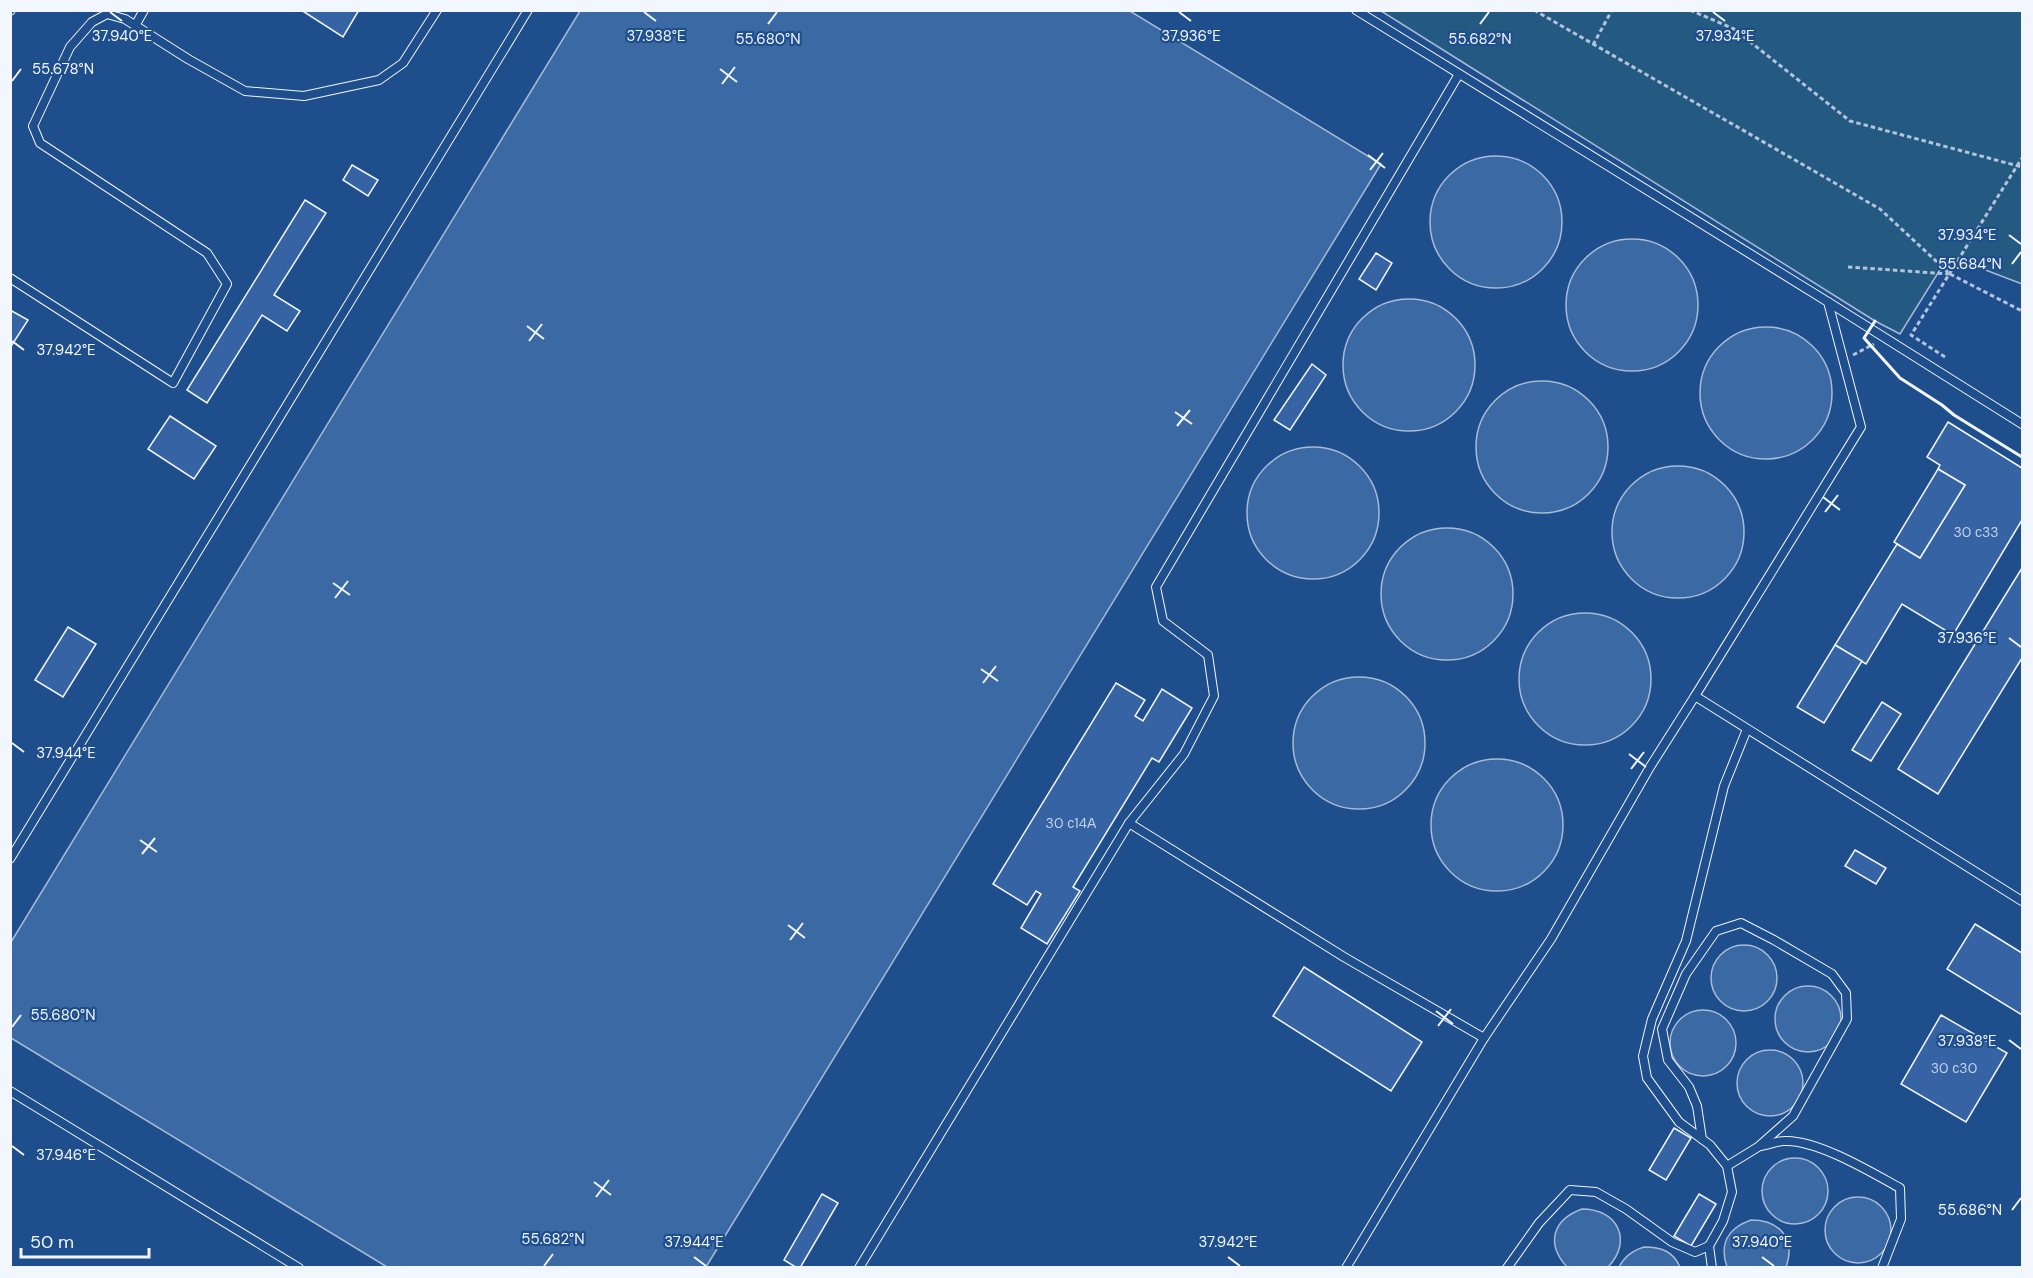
<svg xmlns="http://www.w3.org/2000/svg" width="2033" height="1278" viewBox="0 0 2033 1278" font-family="'DM Sans',sans-serif">
<rect width="100%" height="100%" fill="#1f4e8c"/>
<path fill="#245a82" stroke="#a8bbd7" stroke-width="1.5" d="M1381,11H2022V284L1967,263L1946,260L1900,334L1875,321Z"/>
<g fill="#3b69a3" stroke="#a8bbd7" stroke-width="1.5">
<path d="M580,11H1130L1381,164L706,1267H387L11,1038V942Z"/>
<circle cx="1496" cy="222" r="66"/>
<circle cx="1632" cy="305" r="66"/>
<circle cx="1409" cy="365" r="66"/>
<circle cx="1766" cy="393" r="66"/>
<circle cx="1542" cy="447" r="66"/>
<circle cx="1313" cy="513" r="66"/>
<circle cx="1678" cy="532" r="66"/>
<circle cx="1447" cy="594" r="66"/>
<circle cx="1585" cy="679" r="66"/>
<circle cx="1359" cy="743" r="66"/>
<circle cx="1497" cy="825" r="66"/>
<circle cx="1744" cy="978" r="33"/>
<circle cx="1808" cy="1019" r="33"/>
<circle cx="1703" cy="1043" r="33"/>
<circle cx="1770" cy="1083" r="33"/>
<circle cx="1795" cy="1191" r="33"/>
<circle cx="1858" cy="1230" r="33"/>
<path d="M1582,1209C1618,1209 1633,1241 1608,1267H1567C1546,1244 1552,1220 1582,1209Z"/>
<path d="M1751,1220C1780,1220 1796,1239 1786,1267H1727C1719,1244 1728,1228 1751,1220Z"/>
<path d="M1644,1247C1661,1247 1673,1251 1680,1267H1619C1625,1256 1632,1251 1644,1247Z"/>
</g>
<g fill="#3563a3" stroke="#f2f6ff" stroke-width="1.5">
<path d="M301,10H359L343,37Z"/>
<path d="M352,165L378,180L368,196L343,180Z"/>
<path d="M305,200L326,213L274,295L300,311L287,331L262,315L207,403L187,390Z"/>
<path d="M1376,253L1392,263L1376,290L1359,279Z"/>
<path d="M10,310L28,320L10,348Z"/>
<path d="M1312,364L1326,375L1290,430L1274,420Z"/>
<path d="M170,416L216,446L194,479L148,449Z"/>
<path d="M1948,422L2022,468V520L1953,635L1902,604L1866,664L1835,645L1897,544L1920,558L1965,485L1938,469L1940,465L1927,457Z"/>
<path d="M1938,469L1965,485L1920,558L1894,542Z"/>
<path d="M2022,568V658L1938,794L1898,769Z"/>
<path d="M68,627L96,644L63,697L35,680Z"/>
<path d="M1835,645L1862,661L1824,723L1797,707Z"/>
<path d="M1116,683L1145,700L1135,716L1143,721L1162,689L1192,708L1159,762L1152,758L1073,887L1080,891L1047,944L1021,928L1041,894L1036,891L1027,905L993,884Z"/>
<path d="M1882,702L1901,714L1871,761L1852,750Z"/>
<path d="M1855,850L1886,868L1876,884L1845,866Z"/>
<path d="M1975,924L2022,953V1015L1947,969Z"/>
<path d="M1304,967L1422,1042L1391,1091L1273,1016Z"/>
<path d="M1941,1015L2007,1053L1966,1122L1901,1084Z"/>
<path d="M1674,1128L1691,1138L1666,1180L1649,1170Z"/>
<path d="M822,1194L838,1203L800,1268H797L784,1260Z"/>
<path d="M1699,1194L1716,1204L1691,1246L1674,1236Z"/>
</g>
<g fill="none" stroke-linecap="round" stroke-linejoin="round">
<g stroke="#f2f6ff" stroke-width="10">
<g id="service">
<path d="M1356,10L1828,302L1861,427L1695,696L2022,901"/>
<path d="M10,11L11,10"/>
<path d="M135,26L144,10"/>
<path d="M10,278L173,383L227,284L207,253L40,143L33,126L70,47L92,22L107,14L125,19L188,59L245,91L304,96L379,80L403,63L437,10"/>
<path d="M1828,302L2022,424"/>
<path d="M1129,823L1344,957L1484,1038"/>
<path d="M10,859L528,10"/>
<path d="M10,1091L299,1268"/>
<path d="M1702,1139L1697,1106L1689,1087L1668,1060L1662,1029L1686,974L1716,931L1741,923L1774,940L1832,974L1846,993L1847,1019L1793,1116L1758,1147L1727,1166"/>
<path d="M1761,1146C1768,1145 1777,1141 1784,1141C1816,1139 1871,1172 1900,1188L1901,1219L1882,1268"/>
<path d="M859,1268L1129,823L1184,754L1214,696L1208,655L1163,621L1156,587L1459,74"/>
<path d="M1346,1268L1484,1038L1551,939L1650,767L1695,696"/>
<path d="M1507,1268L1539,1223L1570,1190L1596,1192L1626,1209L1672,1242L1695,1252L1709,1246"/>
<path d="M1712,1268L1709,1246L1723,1221L1732,1192L1727,1166L1710,1145L1679,1122L1647,1078L1643,1056L1652,1019L1686,941L1724,786L1747,729"/>
</g>
</g>
<g stroke="#b3c4dc" stroke-width="3" stroke-dasharray="4.5 3" stroke-linecap="butt">
<path d="M1534,10L1880,209L1950,274L1848,267"/>
<path d="M1690,10L1734,29L1850,121L2022,167"/>
<path d="M1593,45L1612,10"/>
<path d="M1950,274L2022,311"/>
<path d="M1853,355L1874,344"/>
<path d="M1945,357L1911,335L2022,158"/>
</g>
<use href="#service" stroke="#1f4e8c" stroke-width="8"/>
<path stroke="#f2f6ff" stroke-width="3" d="M1875,321L1864,338L1900,378L1942,405L1954,415L2022,457"/>
</g>
<path fill="none" stroke="#f2f6ff" stroke-width="2" d="M110,12L122,21M644,12L656,21M1179,12L1191,21M1713,12L1725,21M768,24L777,12M1480,24L1489,12M720,69L737,82M12,81L21,69M722,84L735,67M1368,155L1385,168M1370,170L1383,153M2009,235L2021,244M2012,264L2021,252M527,326L544,339M12,341L24,350M529,341L542,324M1175,412L1192,424M1177,426L1190,410M1823,497L1840,510M1825,512L1838,495M333,583L350,595M335,598L348,581M2009,638L2021,647M981,669L998,681M983,683L996,666M12,743L24,752M1629,754L1646,767M1631,769L1644,752M140,840L157,852M142,854L155,838M788,925L805,938M790,940L803,923M1436,1011L1453,1024M1438,1026L1451,1009M12,1027L21,1015M2009,1040L2021,1049M12,1146L24,1155M594,1182L611,1195M596,1197L609,1180M2012,1210L2021,1198M694,1257L706,1266M1228,1257L1240,1266M1762,1257L1774,1266M544,1266L553,1254"/>
<g text-anchor="middle" stroke-width="4.5" stroke-linejoin="round" paint-order="stroke">
<g font-size="14" fill="#c3d1e8">
<text x="1976" y="537">30 с33</text>
<text x="1071" y="828">30 с14А</text>
<text x="1954" y="1073">30 с30</text>
</g>
</g>
<g font-size="15" text-anchor="middle" fill="#f2f6ff" stroke="#1f4e8c" stroke-width="4.5" stroke-linejoin="round" paint-order="stroke">
<text x="1725" y="41">37.934°E</text>
<text x="122" y="41">37.940°E</text>
<text x="656" y="41">37.938°E</text>
<text x="1191" y="41">37.936°E</text>
<text x="768" y="44">55.680°N</text>
<text x="1480" y="44">55.682°N</text>
<text x="63" y="74">55.678°N</text>
<text x="1967" y="240">37.934°E</text>
<text x="1970" y="269">55.684°N</text>
<text x="66" y="355">37.942°E</text>
<text x="1967" y="643">37.936°E</text>
<text x="66" y="758">37.944°E</text>
<text x="63" y="1020">55.680°N</text>
<text x="1967" y="1046">37.938°E</text>
<text x="66" y="1160">37.946°E</text>
<text x="1970" y="1215">55.686°N</text>
<text x="553" y="1244">55.682°N</text>
<text x="694" y="1247">37.944°E</text>
<text x="1228" y="1247">37.942°E</text>
<text x="1762" y="1247">37.940°E</text>
</g>
<rect width="2033" height="1278" fill="none" stroke="#f2f6ff" stroke-width="24"/>
<path d="M21 1248v9h128v-9" fill="none" stroke="#f2f6ff" stroke-width="3"/>
<text x="30" y="1248" font-size="18" fill="#f2f6ff" stroke="#1f4e8c" stroke-width="4.5" paint-order="stroke">50 m</text>
</svg>
